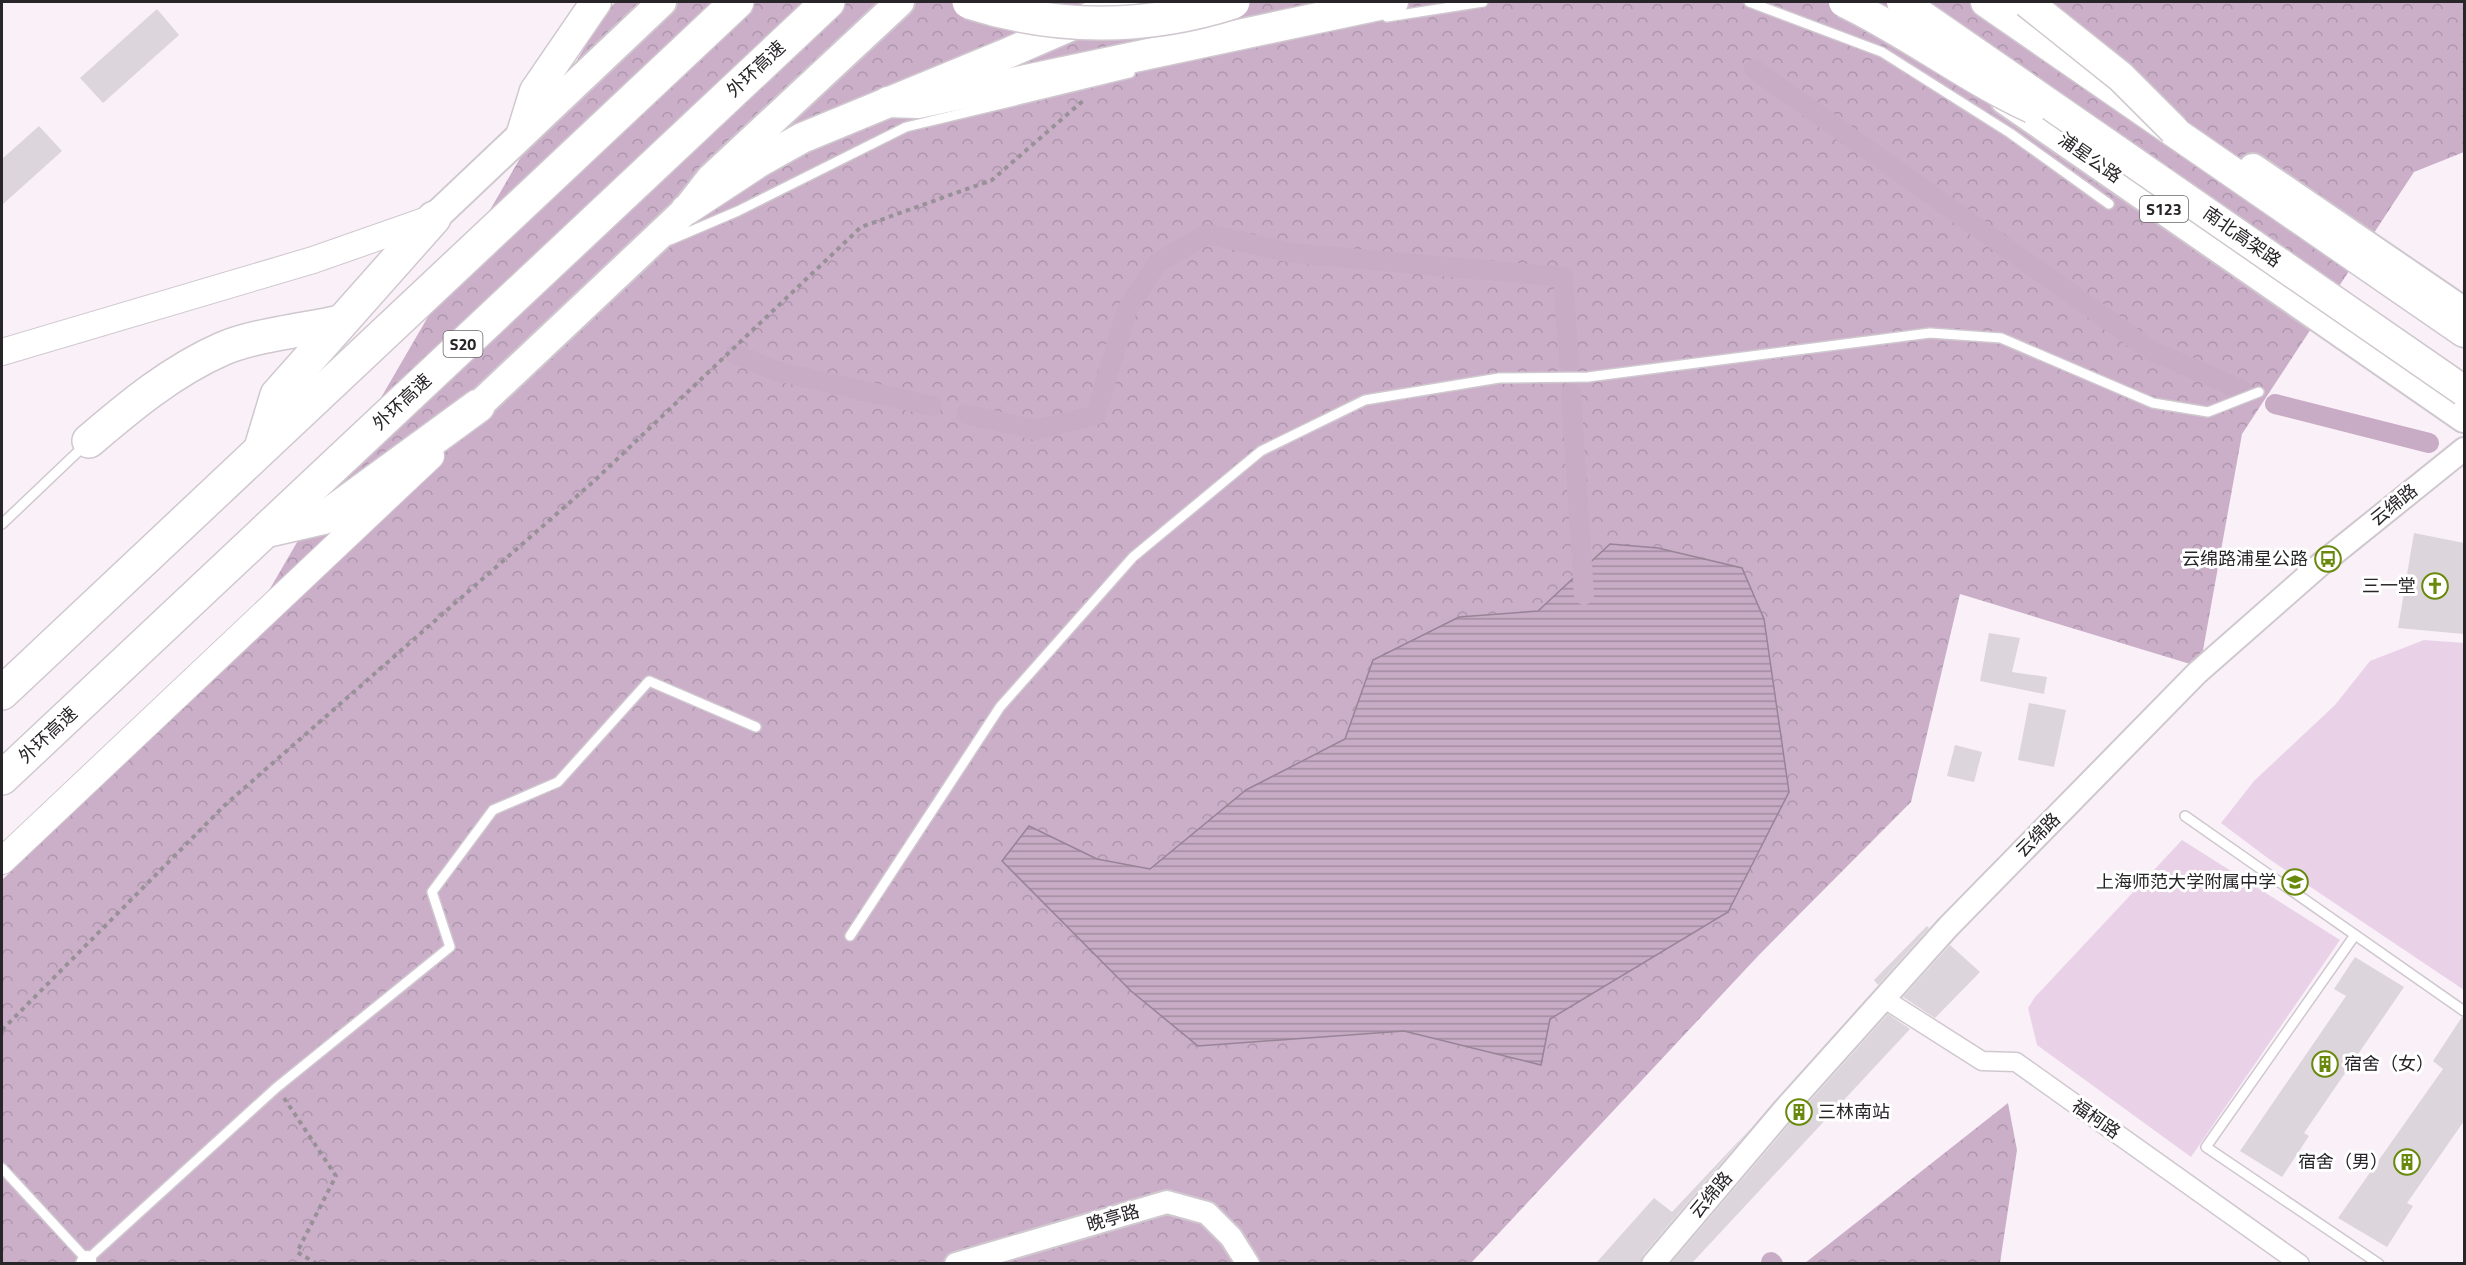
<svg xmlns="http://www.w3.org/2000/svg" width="2466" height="1265" viewBox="0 0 2466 1265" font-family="'Titillium Web','Noto Sans SC',sans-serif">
<defs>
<pattern id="forest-crowns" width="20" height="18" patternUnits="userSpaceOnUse" patternTransform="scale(1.5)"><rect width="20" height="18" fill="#cbafc9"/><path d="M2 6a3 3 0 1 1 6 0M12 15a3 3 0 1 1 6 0" fill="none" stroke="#ae96ad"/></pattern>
<pattern id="water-rules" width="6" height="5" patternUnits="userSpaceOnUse" patternTransform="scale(1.5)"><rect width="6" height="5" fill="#c8acc5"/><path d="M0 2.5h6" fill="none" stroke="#a28ca0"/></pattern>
</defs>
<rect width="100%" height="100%" fill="#f9f0f8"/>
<g fill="url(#forest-crowns)">
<path d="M616,2H2464V152L2414,172L2242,434L2200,667L1960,594L1911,802L1758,956L1471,1263L2,1264V880L224,668L605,12Z"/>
<path d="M2008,1103L2017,1150L2000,1263H1805Z"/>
</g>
<g fill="#e9d2e7">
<path d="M2424,640L2464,643V990L2269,859L2221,823L2254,781L2335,705L2370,661Z"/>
<path d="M2182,840L2340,940L2191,1157L2037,1045L2028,1008L2035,997Z"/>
</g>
<path fill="url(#water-rules)" stroke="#988496" stroke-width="1.5" d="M1610,544L1658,548L1742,568L1764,619L1789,792L1728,912L1550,1019L1541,1065L1404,1031L1198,1046L1131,991L1002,861L1029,826L1097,859L1150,869L1246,790L1345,739L1373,660L1459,617L1538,611Z"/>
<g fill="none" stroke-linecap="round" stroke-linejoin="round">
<g stroke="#c8acc5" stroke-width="20">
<path d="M1754,69L2152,351L2242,390"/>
<path d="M735,354L776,371L932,406"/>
<path d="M1571,393L1584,595"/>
<path d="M2275,404L2429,443"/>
<path d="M966,414L1035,430L1096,415L1126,312L1157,263L1207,234L1292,253L1563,277L1569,362"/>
<path d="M1771,1262L1773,1264"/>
</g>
</g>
<g fill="#ddd5dc">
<path d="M157,9L179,35L103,103L80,78Z"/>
<path d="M39,126L62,151L2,205V159Z"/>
<path d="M2414,533L2464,543V634L2398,628Z"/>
<path d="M1989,633L2020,638L2012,672L2047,677L2044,694L1980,681Z"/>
<path d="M2029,703L2066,710L2054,767L2018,760Z"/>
<path d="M1955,745L1982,752L1974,782L1947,776Z"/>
<path d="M1927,926L1929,928L1878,985L1874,980Z"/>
<path d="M1950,945L1980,972L1935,1018L1903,997Z"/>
<path d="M2355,957L2404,987L2304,1133L2309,1136L2282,1177L2240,1151L2346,996L2334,989Z"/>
<path d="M1888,1014L1910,1029L1692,1263H1671L1793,1120Z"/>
<path d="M2462,1017L2464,1018V1121L2407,1203L2413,1206L2387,1247L2338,1218L2443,1069L2433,1061Z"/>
<path d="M1750,1129L1643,1255L1640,1263H1596L1654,1198L1672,1212Z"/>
</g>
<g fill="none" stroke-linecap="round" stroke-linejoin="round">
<g stroke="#d0c8cf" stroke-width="12">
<g id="service">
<path d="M1749,2L1882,52L2010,133L2109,204"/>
<path d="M1387,17L1483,2"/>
<path d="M670,240L738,211L906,127L1130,73"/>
<path d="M2,524L85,445"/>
<path d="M2185,816L2464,1011"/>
<path d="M2355,935L2206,1147L2379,1264"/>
<path d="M850,936L1000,707L1133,557L1261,451L1365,400L1499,378L1588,377L1930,333L2001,338L2153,403L2208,412L2259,392"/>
<path d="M2,1168L87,1260L276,1088L450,947L432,892L493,810L558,782L649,681L756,727"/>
</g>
</g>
<g stroke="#d0c8cf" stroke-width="21">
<g id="minor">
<path d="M1883,998L1982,1061L2016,1062L2300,1264"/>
<path d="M85,1264L87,1260"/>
</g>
</g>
<g stroke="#d0c8cf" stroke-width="26">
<g id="tertiary">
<path d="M956,1264L1167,1202L1207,1213L1231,1237L1248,1264"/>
<path d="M1653,1264L1783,1111L1948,927L2197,673L2321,564L2464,449"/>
</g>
</g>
<g stroke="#d0c8cf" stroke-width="28">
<g id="secondary">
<path d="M2,352L313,260L433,218"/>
<path d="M2,861L431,456"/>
</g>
</g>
<g stroke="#d0c8cf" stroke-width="32">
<g id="primary">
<path d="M2005,100L2464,418"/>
<path d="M2253,168L2464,312"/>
<path d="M434,218L662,2"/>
<path d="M478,406L686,210L710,179L900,2"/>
</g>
</g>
<g stroke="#d0c8cf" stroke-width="33">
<g id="trunk">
<path d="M1986,2L2464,332"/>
<path d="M888,102L918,103L1393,2"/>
<path d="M522,133L535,91L596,2"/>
<path d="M686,210L759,162L802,138L1008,53L1125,2"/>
</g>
</g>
<g stroke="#d0c8cf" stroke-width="36">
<g id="motorway">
<path d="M89,441C130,406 172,371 222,349C255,335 304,330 340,322"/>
<path d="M261,448L277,395L434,218"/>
<path d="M265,531L326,517L478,406"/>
<path d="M2,693L737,2"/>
<path d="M2,778L828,2"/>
</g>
</g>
<g stroke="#989197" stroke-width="4" stroke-dasharray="4.5 4.5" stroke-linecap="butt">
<path d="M2,1030L225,805L593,482L861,227L992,180L1085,99"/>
<path d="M284,1098L336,1176L297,1252L317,1264"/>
</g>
<use href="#service" stroke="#fff" stroke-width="9"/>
<use href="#minor" stroke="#fff" stroke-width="18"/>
<use href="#tertiary" stroke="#fff" stroke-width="22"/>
<use href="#secondary" stroke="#fff" stroke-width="26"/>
<use href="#primary" stroke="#fff" stroke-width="28"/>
<use href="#trunk" stroke="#fff" stroke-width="30"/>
<use href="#motorway" stroke="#fff" stroke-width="33"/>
<g stroke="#d0c8cf" stroke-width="33" stroke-linecap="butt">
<g id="trunk-bridge">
<path d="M1844,2C1909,33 1966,78 2032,108"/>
<path d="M1902,2L2464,391"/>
<path d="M2027,2L2121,77L2174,130"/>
</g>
</g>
<g stroke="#d0c8cf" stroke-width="36" stroke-linecap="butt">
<path id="motorway-bridge" d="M969,2C1056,30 1146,30 1233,2"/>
</g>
<use href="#trunk-bridge" stroke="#fff" stroke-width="30"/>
<use href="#motorway-bridge" stroke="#fff" stroke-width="33"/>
</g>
<defs>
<g id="bus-ring" transform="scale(1.35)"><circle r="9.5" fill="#fff" stroke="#68890b" stroke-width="1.5"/><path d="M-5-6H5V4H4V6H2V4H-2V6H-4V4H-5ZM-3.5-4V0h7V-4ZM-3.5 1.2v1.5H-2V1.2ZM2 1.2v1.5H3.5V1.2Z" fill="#68890b"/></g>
<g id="church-ring" transform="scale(1.35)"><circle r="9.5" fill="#fff" stroke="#68890b" stroke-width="1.5"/><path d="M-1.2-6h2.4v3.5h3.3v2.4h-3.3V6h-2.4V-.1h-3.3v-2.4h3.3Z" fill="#68890b"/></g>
<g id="school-ring" transform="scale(1.35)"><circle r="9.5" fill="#fff" stroke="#68890b" stroke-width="1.5"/><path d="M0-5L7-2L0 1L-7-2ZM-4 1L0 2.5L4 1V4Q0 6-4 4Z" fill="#68890b"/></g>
<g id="building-ring" transform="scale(1.35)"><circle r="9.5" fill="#fff" stroke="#68890b" stroke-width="1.5"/><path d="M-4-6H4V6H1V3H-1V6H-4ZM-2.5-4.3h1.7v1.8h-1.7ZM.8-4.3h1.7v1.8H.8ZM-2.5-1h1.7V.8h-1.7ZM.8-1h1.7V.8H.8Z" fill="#68890b"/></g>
</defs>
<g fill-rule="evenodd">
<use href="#bus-ring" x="2328" y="559"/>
<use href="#church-ring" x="2435" y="586"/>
<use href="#school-ring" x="2295" y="882"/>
<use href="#building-ring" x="2325" y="1064"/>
<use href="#building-ring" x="1799" y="1112"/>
<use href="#building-ring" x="2407" y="1162"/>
</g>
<g text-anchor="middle" stroke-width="6" stroke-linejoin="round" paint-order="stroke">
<g fill="#fff" stroke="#686668" stroke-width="1.5">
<rect x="2140" y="196" width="48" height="26" rx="4.5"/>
<rect x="443.5" y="331" width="39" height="26" rx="4.5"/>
</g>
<g font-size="16" font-weight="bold" fill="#282528">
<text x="2164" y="215">S123</text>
<text x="463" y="350">S20</text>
</g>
<g font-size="18" fill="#282528" stroke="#fff">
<text transform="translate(756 69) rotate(-43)" y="6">外环高速</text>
<text transform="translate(2090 158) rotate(35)" y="6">浦星公路</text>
<text transform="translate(2242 237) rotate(35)" y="6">南北高架路</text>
<text transform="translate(402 402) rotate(-43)" y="6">外环高速</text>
<text transform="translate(2394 505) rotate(-39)" y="6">云绵路</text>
<text transform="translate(48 735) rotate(-43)" y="6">外环高速</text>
<text transform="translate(2038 835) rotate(-45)" y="6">云绵路</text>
<text transform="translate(2096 1119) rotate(35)" y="6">福柯路</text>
<text transform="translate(1711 1195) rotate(-50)" y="6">云绵路</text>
<text transform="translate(1113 1218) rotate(-16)" y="6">晚亭路</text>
</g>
<g font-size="18" fill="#282528" stroke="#fff" text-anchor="end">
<text x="2308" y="565">云绵路浦星公路</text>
<text x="2416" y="592">三一堂</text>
<text x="2276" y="888">上海师范大学附属中学</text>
<text x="2344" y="1070" text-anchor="start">宿舍（女）</text>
<text x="1818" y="1118" text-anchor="start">三林南站</text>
<text x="2388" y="1168">宿舍（男）</text>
</g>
</g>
<rect width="2466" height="1265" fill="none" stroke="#282528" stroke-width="6"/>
</svg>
